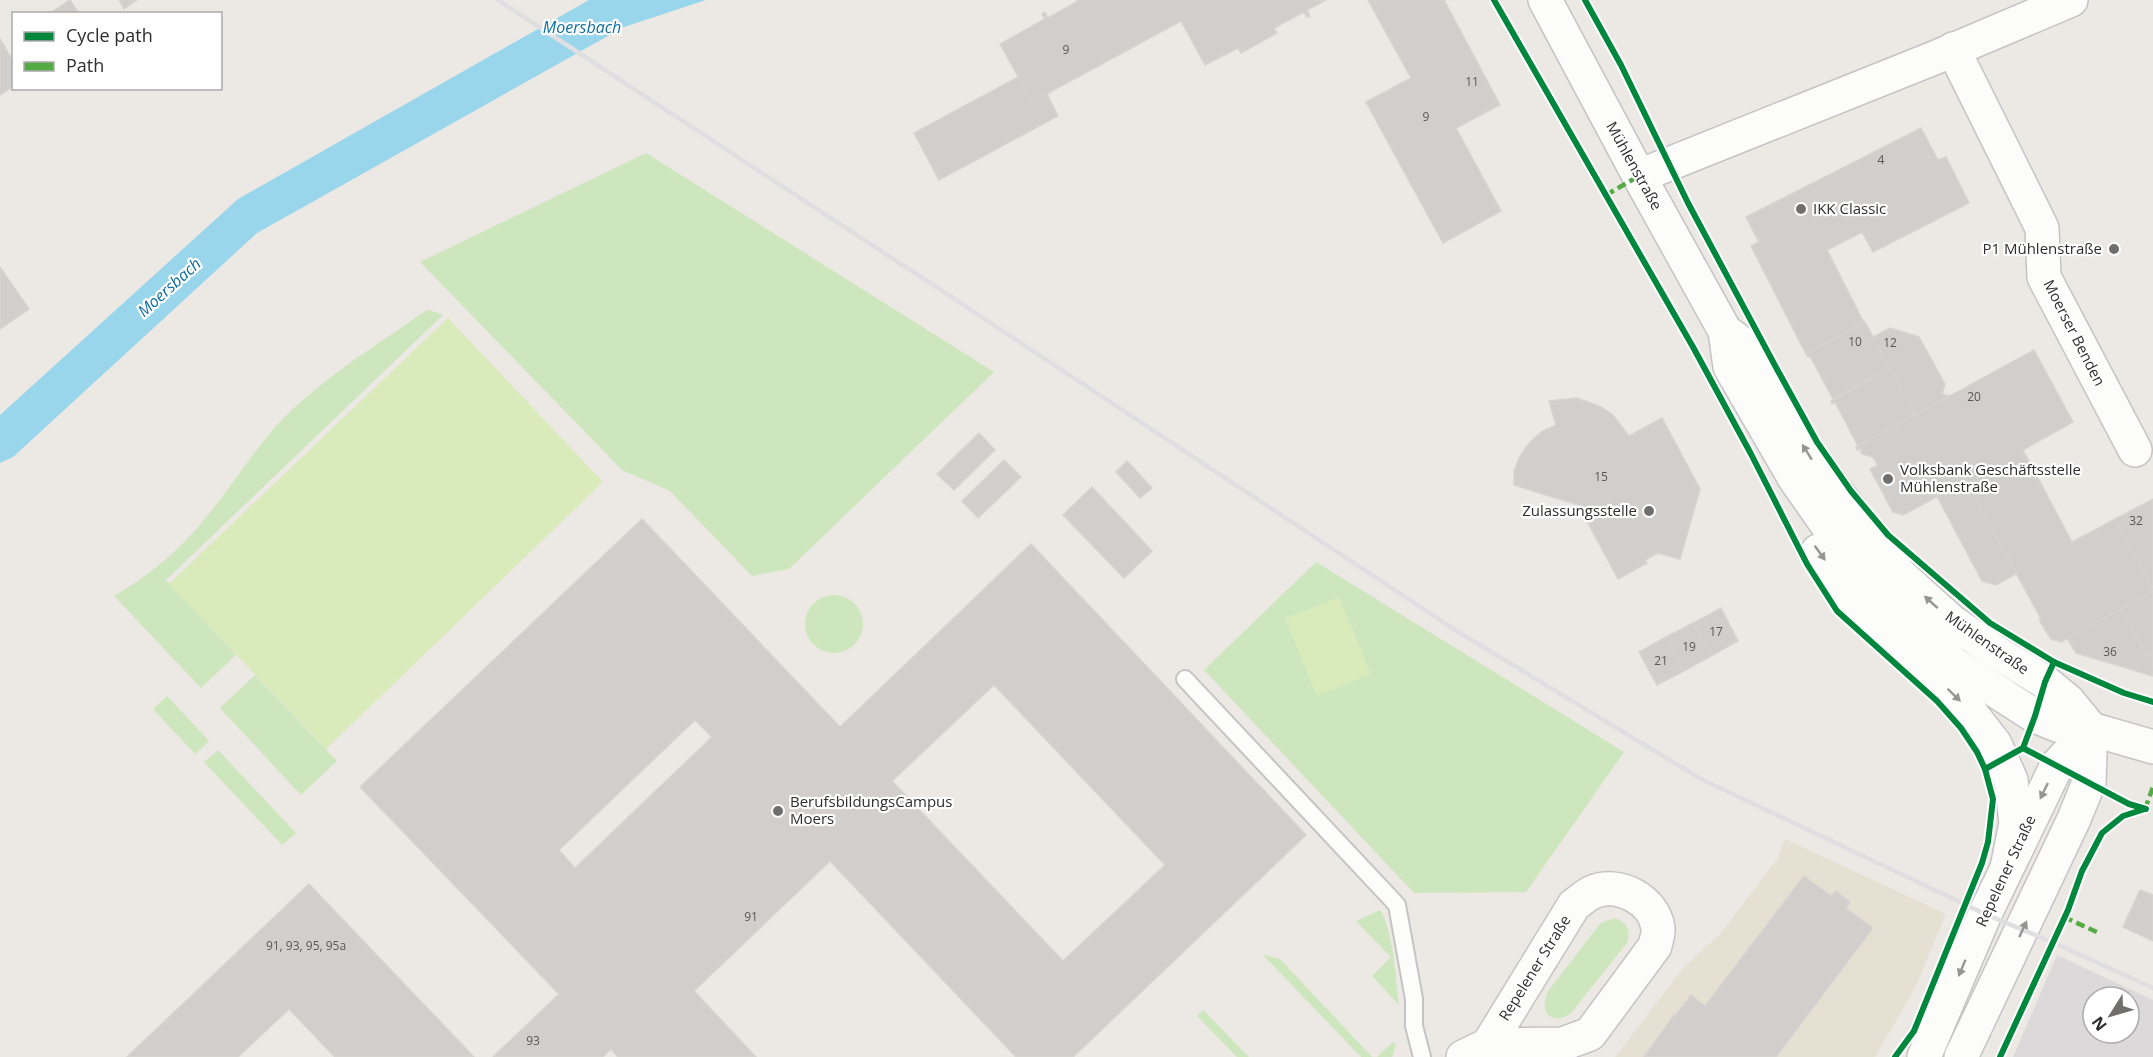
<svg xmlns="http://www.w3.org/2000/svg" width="2153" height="1057" viewBox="0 0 2153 1057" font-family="'Open Sans',sans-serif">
<rect width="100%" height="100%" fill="#ece8e4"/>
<path fill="#dcd9db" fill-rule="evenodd" d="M2057,955L2153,1000V1057H2013ZM2093,997H2129V1033H2093Z"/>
<path fill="#e6e0d3" d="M1785,839L1946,914L1915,988L1875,1057H1615L1683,968L1721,933L1778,858Z"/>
<g fill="#cee6be">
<path d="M646,153L994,372L789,569L752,576L670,491L622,470L420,262Z"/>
<path d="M429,310L443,315L166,580L236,655L201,688L114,596C147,577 180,550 204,520C229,490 250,456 276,426C318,381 374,347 424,312Z"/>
<path d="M1316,562L1624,752L1526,892L1414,893L1204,670Z"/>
<circle cx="834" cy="624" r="29"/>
<path d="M255,675L337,761L301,795L220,708Z"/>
<path d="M167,696L209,741L195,754L153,709Z"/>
<path d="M218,750L296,833L282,845L204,762Z"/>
<path d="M1380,910C1393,928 1396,982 1399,1005L1372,976L1391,957L1356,921Z"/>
<path d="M1615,918C1627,923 1631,930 1627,943L1571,1013C1551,1028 1537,1009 1549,990L1599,925L1603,922Z"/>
<path d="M1262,954L1280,959L1372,1057H1361Z"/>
<path d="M1203,1010L1249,1057H1237L1197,1016Z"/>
<path d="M1393,1042L1396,1045L1392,1057H1377Z"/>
</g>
<g fill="#d9eabb">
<path d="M448,318L603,482L326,749L169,584Z"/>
<path d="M1339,597L1371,674L1317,696L1285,619Z"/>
</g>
<path fill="#99d6ec" d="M589,0H706L624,27L257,233L13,457L0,463V415L238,199Z"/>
<g fill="#d1cecb" stroke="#d7d4d0" stroke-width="1.5" fill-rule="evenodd">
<path d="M70,0L79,14H49Z"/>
<path d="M119,0H137L124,9Z"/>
<path d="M1077,0H1326L1307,10L1310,16L1307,17L1304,12L1274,28L1277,33L1241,53L1238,48L1205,65L1181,21L1032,102L1000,44L1045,19L1042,14L1045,12L1048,18L1078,1Z"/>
<path d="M1368,0H1444L1500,105L1456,128L1501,211L1443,243L1366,102L1411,78Z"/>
<path d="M0,39L14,63V86L0,95Z"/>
<path d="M1018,77L1032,102L1047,94L1058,116L939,180L914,133Z"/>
<path d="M1921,128L1938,160L1946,157L1969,203L1873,252L1862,232L1827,250L1864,323L1806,354L1751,246L1759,242L1746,217Z"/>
<path d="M0,267L29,309L0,329Z"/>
<path d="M1865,322L1890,368L1833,399L1810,356L1808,357L1806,354Z"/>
<path d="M1890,328L1919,337L1945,384L1942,394L1949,396L1915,415L1873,337Z"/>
<path d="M2034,350L2073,422L2023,450L2072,542L2115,519L2153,588V592L2061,642L2051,639L2041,623L2039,620L2041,619L1966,481L1903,515L1893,512L1870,469L1878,465L1873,457L1862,454L1860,449L1857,450L1856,447Z"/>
<path d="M1890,368L1915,415L1858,446L1835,402L1832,404L1831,401Z"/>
<path d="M1577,398L1601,407L1613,415L1629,436L1662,418L1700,489L1680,559L1658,553L1645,560L1647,563L1618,579L1582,512L1588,508L1514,485V471L1520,456L1530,442L1543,431L1556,425L1549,401Z"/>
<path d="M979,433L995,450L954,490L937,474Z"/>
<path d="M1004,460L1021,477L978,518L962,501Z"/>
<path d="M1127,461L1152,488L1140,498L1116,472Z"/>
<path d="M1966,481L2016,574L1996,585L1982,581L1937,496Z"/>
<path d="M1092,487L1152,551L1124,578L1063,515Z"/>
<path d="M2153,499V588L2115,519Z"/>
<path d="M642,519L840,727L1031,544L1306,835L1073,1057H1016L830,861L694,991L756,1057H618L611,1049L603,1057H493L559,994L360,787ZM994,685L1165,865L1063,961L892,781ZM695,720L712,737L575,868L559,850Z"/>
<path d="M2153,592V652L2147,655L2121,609Z"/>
<path d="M1721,608L1738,641L1711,656L1693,623Z"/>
<path d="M2121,609L2153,667V676L2076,653L2067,638Z"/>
<path d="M1693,623L1711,656L1684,671L1666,637Z"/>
<path d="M1666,637L1684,671L1657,685L1639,652Z"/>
<path d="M2153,652V667L2147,655Z"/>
<path d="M1804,876L1831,896L1836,891L1850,902L1846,908L1873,928L1776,1057H1644L1674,1015L1675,1016L1691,995L1705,1006Z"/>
<path d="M309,884L474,1057H335L289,1009L238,1057H127Z"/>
<path d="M2140,890L2153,895V941L2123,927Z"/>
</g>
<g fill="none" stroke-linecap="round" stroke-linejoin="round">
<g stroke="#c5c4c5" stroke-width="20">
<path id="service" d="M1185,679L1397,905L1414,999V1026L1422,1057"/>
</g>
<g stroke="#c5c4c5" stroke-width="36">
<g id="minor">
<path d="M1953,49L2042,228L2044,277L2135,450"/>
<path d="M1639,176L1934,58L2071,0"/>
<path d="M1463,1057L1488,1045L1563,1044L1590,1034L1655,946C1656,941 1659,933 1658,928C1654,900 1619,881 1593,892C1587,894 1580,901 1574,905L1488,1045"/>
</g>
</g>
<g stroke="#c5c4c5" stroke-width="36">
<g id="secondary">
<path d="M1545,0L1639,176L1725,331L1730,367L1795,479L1851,559L1883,596L1954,664L2035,716L2057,725L2091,729L2153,747"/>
<path d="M1725,331L1744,345L1777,397L1808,455L1900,575L1951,621L1994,651L2045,682L2068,701L2091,729"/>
<path d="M1818,551L1853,598L1967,708L1995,744L2011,780L2016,823L2007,868"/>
<path d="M1924,1057L1985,914L2057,765L2091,729"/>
<path d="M1961,1057L2074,819L2089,782L2091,729"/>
</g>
</g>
<use href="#service" stroke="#fcfcfb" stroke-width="16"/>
<use href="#minor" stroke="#fcfcfb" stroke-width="33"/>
<use href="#secondary" stroke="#fcfcfb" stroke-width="33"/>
<path stroke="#dfdfe1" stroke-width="4.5" d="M498,0L959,302L1455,630L1701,779L1985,914L2052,942L2153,988"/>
<g stroke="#54ab44" stroke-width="4.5" stroke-dasharray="9 4.5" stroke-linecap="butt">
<path d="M1606,195L1639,176"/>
<path d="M2145,809L2153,787"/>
<path d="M2064,917L2099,933"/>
</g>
<g stroke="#fff" stroke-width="10">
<g id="cycleway">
<path d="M1494,0L1693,347L1751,454L1807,564L1837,611L1937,701L1961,728L1977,752L1985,769L1993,799L1988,842L1982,863L1914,1031L1895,1057"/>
<path d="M1585,0L1621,65L1688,203L1778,371L1817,442L1851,491L1888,535L1990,623L2054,662L2124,693L2153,702"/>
<path d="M2023,748L2129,804L2146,809"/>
<path d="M1985,769L2023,748L2035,716L2045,682L2054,662"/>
<path d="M2000,1057L2068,910L2082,871L2102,833L2123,816L2145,809"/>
</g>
</g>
<use href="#cycleway" stroke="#00873e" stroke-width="6"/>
</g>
<defs><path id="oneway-solid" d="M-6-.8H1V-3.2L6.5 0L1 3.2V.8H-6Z" transform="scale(1.5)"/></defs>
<g fill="#959594">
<use href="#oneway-solid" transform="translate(1807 452) rotate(-122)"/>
<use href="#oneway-solid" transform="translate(1820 553) rotate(54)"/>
<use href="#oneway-solid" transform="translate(1931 602) rotate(-138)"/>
<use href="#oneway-solid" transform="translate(1954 695) rotate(44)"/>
<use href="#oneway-solid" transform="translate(2044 791) rotate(116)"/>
<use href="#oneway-solid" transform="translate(2023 929) rotate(-65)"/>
<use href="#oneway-solid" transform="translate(1962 968) rotate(113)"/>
</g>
<g fill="#706f6e" stroke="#fff" stroke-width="2">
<circle cx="1801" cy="209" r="6"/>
<circle cx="2114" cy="249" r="6"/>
<circle cx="1888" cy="479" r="6"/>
<circle cx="1649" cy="511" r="6"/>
<circle cx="778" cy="811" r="6"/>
</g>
<g text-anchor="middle" stroke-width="4.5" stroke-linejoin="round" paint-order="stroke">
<g font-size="12" fill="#585857">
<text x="1066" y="54">9</text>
<text x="1472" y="86">11</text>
<text x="1426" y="121">9</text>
<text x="1881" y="164">4</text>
<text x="1855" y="346">10</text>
<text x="1890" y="347">12</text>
<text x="1974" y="401">20</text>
<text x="1601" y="481">15</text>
<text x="2136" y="525">32</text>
<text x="1716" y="636">17</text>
<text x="1689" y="651">19</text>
<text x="2110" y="656">36</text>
<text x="1661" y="665">21</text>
<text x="751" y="921">91</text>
<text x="306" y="950">91, 93, 95, 95a</text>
<text x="533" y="1045">93</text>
</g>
<g font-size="15" fill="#2e2e2e" stroke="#fff">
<text transform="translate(1634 166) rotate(61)" y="5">Mühlenstraße</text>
<text transform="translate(2074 333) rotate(63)" y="5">Moerser Benden</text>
<text transform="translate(1987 643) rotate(35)" y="5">Mühlenstraße</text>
<text transform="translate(2006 871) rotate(-65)" y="5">Repelener Straße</text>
<text transform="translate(1535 968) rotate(-58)" y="5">Repelener Straße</text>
</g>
<g font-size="15" fill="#2e2e2e" stroke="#fff" text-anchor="start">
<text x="1813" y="214">IKK Classic</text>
<text x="2102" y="254" text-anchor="end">P1 Mühlenstraße</text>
<text x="1900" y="475">Volksbank Geschäftsstelle<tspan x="1900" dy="17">Mühlenstraße</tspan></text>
<text x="1637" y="516" text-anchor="end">Zulassungsstelle</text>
<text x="790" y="807">BerufsbildungsCampus<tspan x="790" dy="17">Moers</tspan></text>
</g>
<g font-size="16" font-style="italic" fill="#0d6fa3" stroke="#fff">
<text x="582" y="33">Moersbach</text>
<text transform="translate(169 287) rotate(-42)" y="6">Moersbach</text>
</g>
</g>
<rect x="12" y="12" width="210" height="78" fill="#ffffff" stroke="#ababab" stroke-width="1.5"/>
<rect x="24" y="32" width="30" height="9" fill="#00873e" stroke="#ababab" stroke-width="1.5"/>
<text x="66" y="42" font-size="18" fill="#2e2e2e">Cycle path</text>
<rect x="24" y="62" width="30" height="9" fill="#54ab44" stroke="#ababab" stroke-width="1.5"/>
<text x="66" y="72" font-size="18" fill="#2e2e2e">Path</text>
<g transform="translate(2111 1015) rotate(233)"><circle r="28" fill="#ffffff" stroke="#ababab" stroke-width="1.5"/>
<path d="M0-4.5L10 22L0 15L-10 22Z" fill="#706f6e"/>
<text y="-9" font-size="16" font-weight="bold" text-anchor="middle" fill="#2e2e2e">N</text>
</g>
</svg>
